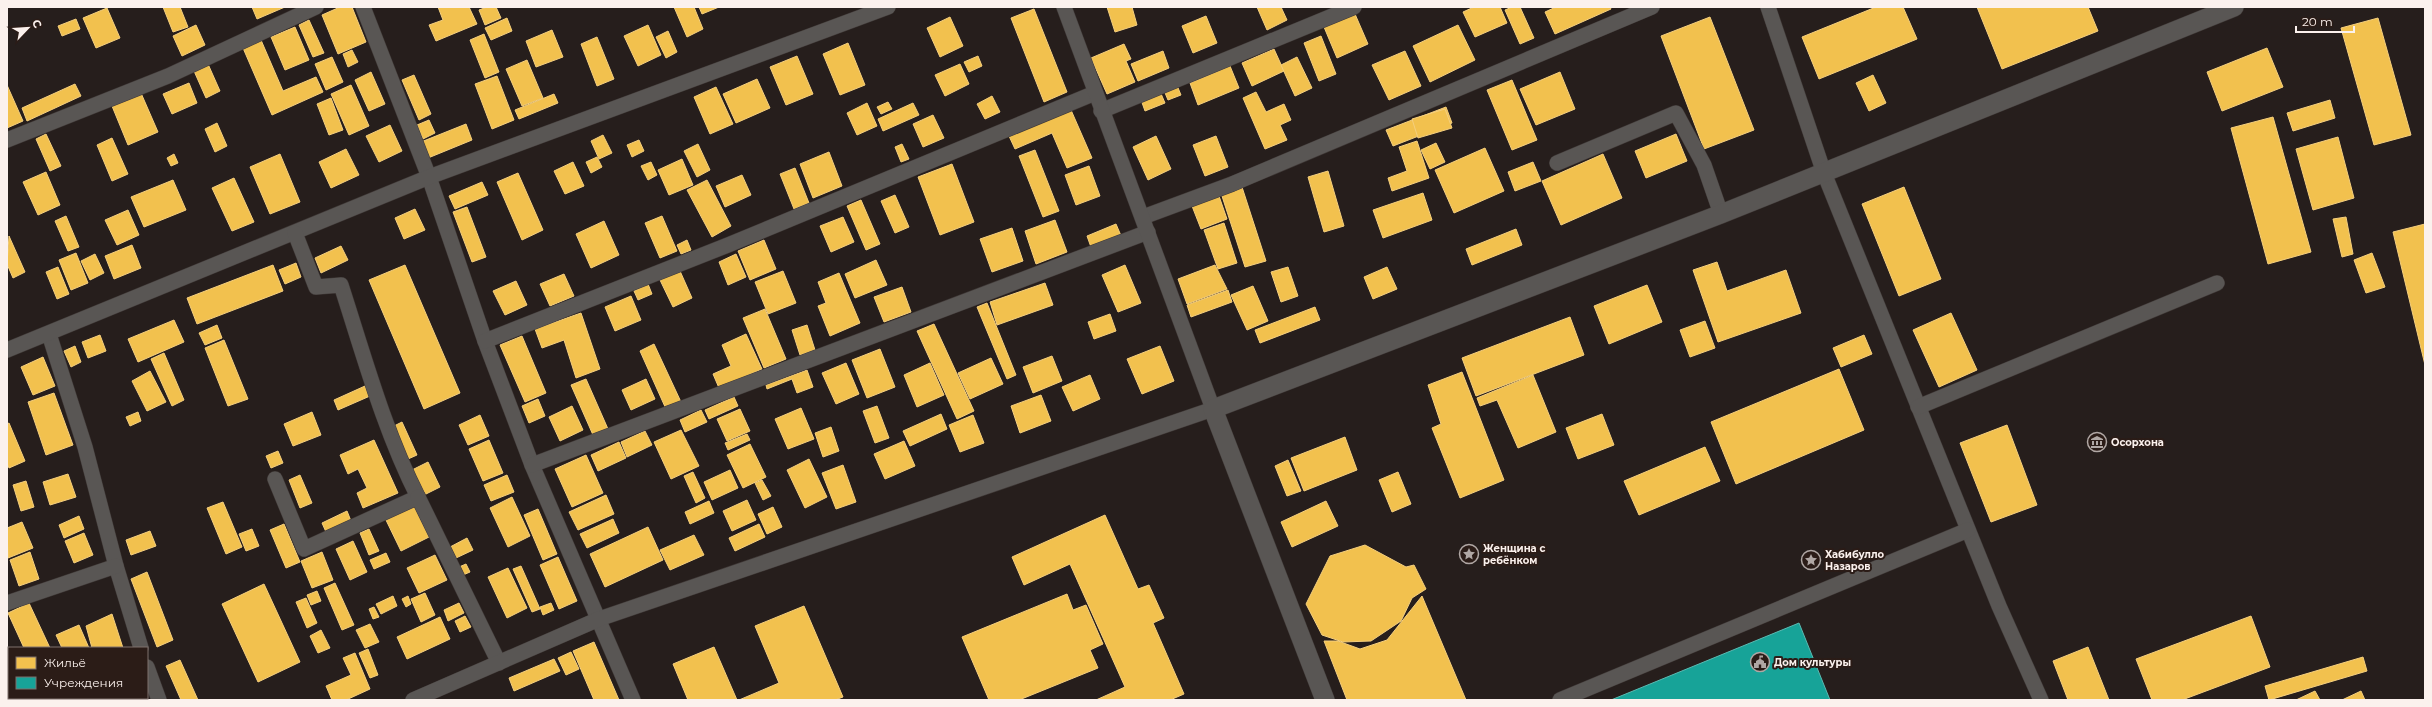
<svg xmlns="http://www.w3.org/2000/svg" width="2432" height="707" viewBox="0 0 2432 707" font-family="Montserrat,sans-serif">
<rect width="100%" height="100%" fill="#261e1c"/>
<g fill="#f2c14e" stroke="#f5cf7e">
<path d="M163,7H180L188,27L173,32Z"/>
<path d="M252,7H285L257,19Z"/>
<path d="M340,7H352L366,42L338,54L322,15Z"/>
<path d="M438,7H469L477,24L436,41L429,25L443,20Z"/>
<path d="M487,7H496L501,18L485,25L479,10Z"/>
<path d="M674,7H694L703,29L687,37Z"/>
<path d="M699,7H719L702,14Z"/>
<path d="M1107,7H1132L1137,25L1115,32Z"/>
<path d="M1257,7H1281L1287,20L1267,30Z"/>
<path d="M1474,7H1500L1507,23L1475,37L1463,12Z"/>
<path d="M1512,7H1520L1534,38L1520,44L1505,10Z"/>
<path d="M1556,7H1610L1611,9L1555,34L1545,12Z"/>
<path d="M1876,7H1903L1917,39L1819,79L1802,37Z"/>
<path d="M1977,7H2088L2098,31L2002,69Z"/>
<path d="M107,8L120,38L96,48L83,18Z"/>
<path d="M1034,9L1067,92L1044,102L1011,18Z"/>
<path d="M1355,14L1368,44L1337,58L1324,27Z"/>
<path d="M1206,16L1217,43L1193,53L1182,26Z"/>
<path d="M950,17L963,46L940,57L927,28Z"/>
<path d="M1710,17L1754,130L1704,149L1661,36Z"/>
<path d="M507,18L512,31L491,40L485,28Z"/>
<path d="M2378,18L2411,135L2374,145L2341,28Z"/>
<path d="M76,19L80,29L62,36L58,26Z"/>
<path d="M309,20L324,53L313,57L299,25Z"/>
<path d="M196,25L205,45L182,56L173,36Z"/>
<path d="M648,25L661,55L638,66L624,36Z"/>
<path d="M1458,25L1475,60L1430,82L1413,46Z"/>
<path d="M295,27L309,60L285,70L271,37Z"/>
<path d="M552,30L563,57L536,67L526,41Z"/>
<path d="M668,31L677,52L666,58L656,37Z"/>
<path d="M484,34L499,72L485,78L470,40Z"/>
<path d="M1321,36L1336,74L1319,81L1304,43Z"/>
<path d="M597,37L614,79L597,86L581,44Z"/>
<path d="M261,40L283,91L316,77L323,92L272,115L243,48Z"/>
<path d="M848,43L865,85L840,95L823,54Z"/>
<path d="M1124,44L1131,59L1126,61L1135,82L1107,94L1091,58Z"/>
<path d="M2267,48L2283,87L2222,111L2207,72Z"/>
<path d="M1274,49L1284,71L1252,86L1242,63Z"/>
<path d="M352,50L358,62L348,67L343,54Z"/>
<path d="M1163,51L1169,68L1138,81L1131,64Z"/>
<path d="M1405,51L1421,86L1389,100L1372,65Z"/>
<path d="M797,56L813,94L786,105L770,67Z"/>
<path d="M978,56L982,66L969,72L964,62Z"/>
<path d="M332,57L343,82L326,90L315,64Z"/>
<path d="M1297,57L1312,88L1295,96L1281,65Z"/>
<path d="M527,60L543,98L522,106L506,69Z"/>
<path d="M208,64L220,91L206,98L194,71Z"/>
<path d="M960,64L969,84L945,96L935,75Z"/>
<path d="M1230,66L1239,88L1198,105L1190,83Z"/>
<path d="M371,72L385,104L369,111L355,80Z"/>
<path d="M1560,72L1575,109L1536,125L1520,89Z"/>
<path d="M414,75L431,114L419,120L402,80Z"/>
<path d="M1873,75L1886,103L1869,111L1856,83Z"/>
<path d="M497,76L514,120L492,129L475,84Z"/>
<path d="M757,79L770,108L736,123L723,94Z"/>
<path d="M1512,80L1537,140L1512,150L1487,90Z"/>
<path d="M189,83L197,103L172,114L163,94Z"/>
<path d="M1176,83L1181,95L1168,100L1163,88Z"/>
<path d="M75,84L81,96L27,121L22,108Z"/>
<path d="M7,85L23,121L7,128Z"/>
<path d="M351,85L369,126L349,135L331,94Z"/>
<path d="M716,87L733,124L710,134L694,97Z"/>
<path d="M1159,89L1165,103L1145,111L1140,97Z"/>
<path d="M1256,92L1266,112L1284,104L1291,120L1280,125L1287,140L1265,149L1243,98Z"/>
<path d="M141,93L158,132L128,145L112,106Z"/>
<path d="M554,94L558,103L519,119L515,110Z"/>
<path d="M992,96L1000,112L985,119L977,104Z"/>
<path d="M331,98L343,130L329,135L317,104Z"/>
<path d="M2330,100L2335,118L2293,131L2287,113Z"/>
<path d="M888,102L892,109L881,114L877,107Z"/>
<path d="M867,103L877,126L857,135L847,113Z"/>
<path d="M913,103L919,115L883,131L878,119Z"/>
<path d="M1446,107L1452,123L1393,146L1386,130Z"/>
<path d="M1445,109L1452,128L1418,138L1412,119Z"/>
<path d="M1071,110L1092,158L1067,168L1052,133L1015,149L1009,136Z"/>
<path d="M933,115L944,138L923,147L913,124Z"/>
<path d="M2273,117L2311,252L2268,264L2231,128Z"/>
<path d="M429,120L435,133L423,139L417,125Z"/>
<path d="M217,123L227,146L215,152L205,129Z"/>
<path d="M466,124L472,140L428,158L421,142Z"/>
<path d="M390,125L402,151L379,162L366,136Z"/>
<path d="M46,134L61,166L50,171L36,139Z"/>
<path d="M1676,134L1687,161L1646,178L1635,151Z"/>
<path d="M603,135L612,153L599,159L591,141Z"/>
<path d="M1156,136L1171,169L1148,180L1133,147Z"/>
<path d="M1216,136L1228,167L1205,176L1193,145Z"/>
<path d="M2338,137L2354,198L2313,210L2296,149Z"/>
<path d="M112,138L128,174L112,181L97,145Z"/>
<path d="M639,140L644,151L632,157L627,145Z"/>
<path d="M1417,141L1429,178L1392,191L1388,178L1407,171L1399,147Z"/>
<path d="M1436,143L1445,162L1430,169L1421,150Z"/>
<path d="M698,144L710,170L697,177L684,151Z"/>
<path d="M902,144L909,159L901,162L895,147Z"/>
<path d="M1485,148L1504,191L1454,213L1435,170Z"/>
<path d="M346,149L359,175L331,188L319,162Z"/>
<path d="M1035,150L1059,211L1043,217L1019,156Z"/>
<path d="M829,152L842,186L813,198L800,164Z"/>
<path d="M174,154L178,163L171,166L167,158Z"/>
<path d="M280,154L300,202L270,214L250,167Z"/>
<path d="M1603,154L1622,198L1561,225L1542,181Z"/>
<path d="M597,157L602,167L591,173L586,162Z"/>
<path d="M682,159L693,185L669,195L658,170Z"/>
<path d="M573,162L584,186L565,194L554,171Z"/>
<path d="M651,162L657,175L648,180L641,166Z"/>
<path d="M1533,162L1541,181L1515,191L1508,172Z"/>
<path d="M952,164L974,222L940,235L918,177Z"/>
<path d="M1089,166L1100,196L1076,205L1065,175Z"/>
<path d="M795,168L809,203L794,209L780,174Z"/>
<path d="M1328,171L1344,226L1324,232L1308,177Z"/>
<path d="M46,172L60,205L38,215L23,182Z"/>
<path d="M518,173L543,230L522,240L497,182Z"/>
<path d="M742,175L751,195L725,207L716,186Z"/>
<path d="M234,178L254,222L232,231L212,188Z"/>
<path d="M173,180L186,210L144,227L131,197Z"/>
<path d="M707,180L731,226L712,237L687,190Z"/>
<path d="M482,182L488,195L455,209L449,196Z"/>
<path d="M1242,187L1266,261L1245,267L1221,193Z"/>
<path d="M1904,187L1941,279L1899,296L1862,204Z"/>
<path d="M1423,193L1432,220L1383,238L1373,210Z"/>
<path d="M895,195L909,227L895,233L881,201Z"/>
<path d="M1219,196L1227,219L1201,229L1192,206Z"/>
<path d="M861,200L880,244L866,250L847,206Z"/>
<path d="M467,207L486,257L472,262L453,212Z"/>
<path d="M415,209L425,230L404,239L395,218Z"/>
<path d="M128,210L139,235L117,245L105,220Z"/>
<path d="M66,216L79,247L68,251L55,221Z"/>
<path d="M662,216L677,251L660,258L645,223Z"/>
<path d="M843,217L854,242L831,252L820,226Z"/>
<path d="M2346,217L2353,254L2342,257L2333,219Z"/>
<path d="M1055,220L1067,252L1036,264L1025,231Z"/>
<path d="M604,221L619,255L591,268L576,234Z"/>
<path d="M1224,223L1237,263L1218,269L1204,230Z"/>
<path d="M1116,224L1122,238L1092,250L1087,236Z"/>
<path d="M2425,224V365L2393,232Z"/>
<path d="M1012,228L1023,261L992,272L980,239Z"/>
<path d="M1516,229L1522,245L1472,265L1466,249Z"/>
<path d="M9,236L25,272L13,278L7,264Z"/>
<path d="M687,240L691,250L681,254L677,245Z"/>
<path d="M764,240L776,269L750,280L738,251Z"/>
<path d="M132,245L141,268L114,279L105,256Z"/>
<path d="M341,246L348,260L321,273L315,258Z"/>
<path d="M76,253L88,283L71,290L59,260Z"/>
<path d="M2372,253L2385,287L2366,293L2354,260Z"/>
<path d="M95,254L104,273L90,280L81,261Z"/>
<path d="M736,254L746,277L728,285L719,262Z"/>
<path d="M876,260L887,285L855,298L845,274Z"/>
<path d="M1717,262L1727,291L1786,270L1801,313L1718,342L1693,270Z"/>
<path d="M296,263L301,277L285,284L279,270Z"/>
<path d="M273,265L283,291L197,324L187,298Z"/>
<path d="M405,265L460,393L424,409L369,280Z"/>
<path d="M1125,265L1141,303L1118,312L1102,275Z"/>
<path d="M1215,265L1227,289L1187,304L1178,279Z"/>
<path d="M58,267L69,294L57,299L46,272Z"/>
<path d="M1288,267L1298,296L1281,302L1271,272Z"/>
<path d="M1387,267L1397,289L1373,299L1364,277Z"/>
<path d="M680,271L692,298L673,307L660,280Z"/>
<path d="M783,271L796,303L768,314L755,282Z"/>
<path d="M839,273L860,323L830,336L818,306L826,303L818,282Z"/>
<path d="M564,274L574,296L550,306L540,284Z"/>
<path d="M516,281L527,305L505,315L493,291Z"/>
<path d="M1045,283L1053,305L997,325L990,302Z"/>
<path d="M648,284L652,294L638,300L634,291Z"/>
<path d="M1647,285L1662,322L1609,344L1594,306Z"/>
<path d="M1253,286L1268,321L1247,330L1231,295Z"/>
<path d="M902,287L911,312L884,322L874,297Z"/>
<path d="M1228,290L1232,302L1191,317L1187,305Z"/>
<path d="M631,296L641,320L615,331L605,307Z"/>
<path d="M987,303L1016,375L1007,379L977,307Z"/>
<path d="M1315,307L1320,320L1260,343L1255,330Z"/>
<path d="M765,309L786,359L764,368L743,318Z"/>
<path d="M581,313L600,369L576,378L564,340L542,348L535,329Z"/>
<path d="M1951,313L1977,370L1939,387L1913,330Z"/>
<path d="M1110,314L1116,331L1094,339L1088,322Z"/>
<path d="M1570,317L1584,355L1476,396L1462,358Z"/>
<path d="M174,320L184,342L138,362L128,339Z"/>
<path d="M1705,321L1715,348L1690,357L1680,330Z"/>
<path d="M934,324L974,411L957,419L917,331Z"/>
<path d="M217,325L222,338L205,345L199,333Z"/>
<path d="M807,325L815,350L800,355L792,330Z"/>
<path d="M746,334L762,369L719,388L713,374L731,366L722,345Z"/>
<path d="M100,335L106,351L88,358L82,342Z"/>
<path d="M1864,335L1872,354L1841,367L1833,348Z"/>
<path d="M522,336L546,393L525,402L500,345Z"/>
<path d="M224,340L248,399L228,406L205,348Z"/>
<path d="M654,344L681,402L666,409L640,351Z"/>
<path d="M75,346L81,362L71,367L64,351Z"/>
<path d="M1160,346L1174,381L1142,394L1127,359Z"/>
<path d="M880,349L895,387L867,398L852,360Z"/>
<path d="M164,353L184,400L172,406L151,359Z"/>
<path d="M1052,356L1062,381L1033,393L1023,367Z"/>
<path d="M43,357L55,386L33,395L21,367Z"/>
<path d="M991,358L1003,384L970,399L958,373Z"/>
<path d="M846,363L859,394L836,404L822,373Z"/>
<path d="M930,363L944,395L917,407L904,375Z"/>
<path d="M1839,369L1864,430L1736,484L1711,422Z"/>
<path d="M807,370L813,387L797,393L792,379L767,389L766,385Z"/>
<path d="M150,371L166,402L147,411L132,381Z"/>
<path d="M1462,372L1504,480L1460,498L1432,428L1441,424L1428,385Z"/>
<path d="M1090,375L1100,399L1073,411L1062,387Z"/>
<path d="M1533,375L1556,432L1518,448L1497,400L1480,406L1477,398Z"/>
<path d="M586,379L608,429L593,435L571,385Z"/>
<path d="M646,379L655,399L631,410L622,390Z"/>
<path d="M365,386L370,396L338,410L334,400Z"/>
<path d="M54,393L73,445L46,455L28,402Z"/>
<path d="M1041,395L1051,421L1020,433L1011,406Z"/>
<path d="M734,397L738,406L709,419L705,410Z"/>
<path d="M538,399L545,416L529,423L522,406Z"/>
<path d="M572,406L583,430L560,441L549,417Z"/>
<path d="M877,406L889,438L875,443L863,411Z"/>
<path d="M801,408L814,439L788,449L775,419Z"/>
<path d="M740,409L750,431L727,441L717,419Z"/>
<path d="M701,410L707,422L685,432L680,420Z"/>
<path d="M138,412L141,421L130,426L126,417Z"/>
<path d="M312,412L321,435L293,446L284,424Z"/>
<path d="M941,414L947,429L910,446L903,431Z"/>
<path d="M1602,414L1614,445L1578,459L1566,428Z"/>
<path d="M480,415L489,436L468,445L459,425Z"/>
<path d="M973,415L984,443L960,452L949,425Z"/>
<path d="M402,422L417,455L408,459L394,426Z"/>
<path d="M9,423L25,461L9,468L7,463V424Z"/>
<path d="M2007,425L2037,505L1991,522L1960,443Z"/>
<path d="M831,427L839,451L823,457L815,433Z"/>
<path d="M681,430L699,466L671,479L654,442Z"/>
<path d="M645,431L652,445L627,457L621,442Z"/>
<path d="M747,434L750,440L728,450L725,443Z"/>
<path d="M1345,437L1357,470L1304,491L1291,458Z"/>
<path d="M374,440L398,493L363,508L357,493L367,488L358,469L348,474L340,455Z"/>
<path d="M489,440L503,473L483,481L469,449Z"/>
<path d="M904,441L915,466L885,479L874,454Z"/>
<path d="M619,442L626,458L598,471L591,455Z"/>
<path d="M750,444L766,477L743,488L727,455Z"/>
<path d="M1705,447L1720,481L1639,515L1624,481Z"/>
<path d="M278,451L283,463L271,468L266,456Z"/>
<path d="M586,455L603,493L572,507L555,469Z"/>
<path d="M809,459L827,497L805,508L787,470Z"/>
<path d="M1288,460L1301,491L1287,496L1275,466Z"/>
<path d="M428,462L440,487L422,496L410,471Z"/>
<path d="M843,465L856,502L836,509L822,473Z"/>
<path d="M730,470L738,488L712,500L704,482Z"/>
<path d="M693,472L705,498L696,503L684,476Z"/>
<path d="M1398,472L1411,504L1392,512L1379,480Z"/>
<path d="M68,474L76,497L50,505L43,482Z"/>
<path d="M300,475L312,503L300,508L289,480Z"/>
<path d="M507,475L514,492L491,501L484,485Z"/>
<path d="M762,480L771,496L763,500L755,483Z"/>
<path d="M26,481L34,507L21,511L13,485Z"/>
<path d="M606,495L614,514L578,530L569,512Z"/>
<path d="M512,497L530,536L508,547L490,508Z"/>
<path d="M747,500L756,520L732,531L723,511Z"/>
<path d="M709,501L714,513L690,524L685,512Z"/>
<path d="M1326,501L1338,526L1292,547L1281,522Z"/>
<path d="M223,502L242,547L226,554L207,508Z"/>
<path d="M414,505L429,537L401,551L385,518Z"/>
<path d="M773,507L782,527L767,534L758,514Z"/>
<path d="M538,509L557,554L543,560L524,515Z"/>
<path d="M347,511L351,521L326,532L322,523Z"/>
<path d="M1105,515L1138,589L1149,585L1164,618L1153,623L1184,694L1170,700H1096L1125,687L1070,564L1024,585L1012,557Z"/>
<path d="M79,516L84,529L64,538L59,525Z"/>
<path d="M613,519L619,533L587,548L580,534Z"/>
<path d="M22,522L33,548L8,558L7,528Z"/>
<path d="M284,524L300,562L286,568L270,530Z"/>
<path d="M759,524L765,537L735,551L729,538Z"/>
<path d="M648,527L663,560L605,587L590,554Z"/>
<path d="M252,529L259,546L246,551L239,534Z"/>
<path d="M369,529L379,551L369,555L360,533Z"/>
<path d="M150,531L156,546L131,555L126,540Z"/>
<path d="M84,533L93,555L74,563L65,541Z"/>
<path d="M694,535L704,555L670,570L660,550Z"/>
<path d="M467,538L473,550L456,558L450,547Z"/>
<path d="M353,541L367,572L350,580L336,549Z"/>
<path d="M1365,545L1406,567L1414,565L1426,589L1412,598L1401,621L1371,641L1343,642L1322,635L1306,604L1330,556Z"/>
<path d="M30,552L39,579L19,586L10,560Z"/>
<path d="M322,552L333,580L312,588L301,561Z"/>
<path d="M386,553L390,562L374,569L370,560Z"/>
<path d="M435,555L447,580L419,593L407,568Z"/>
<path d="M558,557L577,601L559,609L540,565Z"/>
<path d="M466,564L470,572L463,575L459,567Z"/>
<path d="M521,566L540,609L532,612L513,569Z"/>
<path d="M508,568L527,608L507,618L488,577Z"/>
<path d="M147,572L173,640L157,647L131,579Z"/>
<path d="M335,583L354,625L342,630L324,588Z"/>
<path d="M264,584L300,662L258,682L222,604Z"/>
<path d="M317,591L321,601L311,605L307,595Z"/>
<path d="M425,593L435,615L421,622L411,599Z"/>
<path d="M1067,594L1073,610L1086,605L1103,644L1090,650L1098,668L1019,700H989L962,637Z"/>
<path d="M393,596L397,606L381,614L376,604Z"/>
<path d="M408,596L411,604L406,607L402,599Z"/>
<path d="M1422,596L1466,700H1347L1324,641H1338L1360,649L1387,640Z"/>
<path d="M306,598L317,623L307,628L296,602Z"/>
<path d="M29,603L50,648H24L8,613Z"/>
<path d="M459,603L464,613L448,621L444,610Z"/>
<path d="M551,603L554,610L543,615L540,607Z"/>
<path d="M804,606L843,697L835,700H739L779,683L755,626Z"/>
<path d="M374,607L379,617L373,619L369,609Z"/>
<path d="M112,614L123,648H92L86,626Z"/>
<path d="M465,616L471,627L460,632L455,621Z"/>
<path d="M2251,616L2270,667L2182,700H2152L2136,659Z"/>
<path d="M440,617L450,639L407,659L397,637Z"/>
<path d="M370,624L379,642L365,648L356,630Z"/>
<path d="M79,625L89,648H62L56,635Z"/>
<path d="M321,630L330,648L318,653L310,636Z"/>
<path d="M594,642L619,700H594L573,651Z"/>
<path d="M714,647L737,700H688L673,664Z"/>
<path d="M2088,647L2109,700H2068L2053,661Z"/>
<path d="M368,649L378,675L370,678L359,653Z"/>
<path d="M571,652L579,669L566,675L558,658Z"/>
<path d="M355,653L370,689L346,700H332L326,686L351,675L343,658Z"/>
<path d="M2363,657L2367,671L2269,700L2265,686Z"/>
<path d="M554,659L560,671L514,691L509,678Z"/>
<path d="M180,660L198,700H181L166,666Z"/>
<path d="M2315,691L2320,700H2296Z"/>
<path d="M2361,691L2365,700H2342Z"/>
<path d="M112,698H141L142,700H113Z"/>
</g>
<path fill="#17a398" stroke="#5bbab2" d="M1799,623L1830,700H1611Z"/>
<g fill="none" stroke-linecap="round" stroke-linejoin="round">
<g stroke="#3f3836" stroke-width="16">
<g id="minor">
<path d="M363,7L429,177L485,341L532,465L633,700"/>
<path d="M1768,7L1824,173L1999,606L2041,700"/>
<path d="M1101,111L1354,7"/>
<path d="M7,140L168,76L316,7"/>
<path d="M1557,163L1676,113L1704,165L1721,214"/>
<path d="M1143,217L1232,184L1652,7"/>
<path d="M49,334L85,447L116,566L141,648"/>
<path d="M485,341L728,245L1095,93"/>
<path d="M7,350L429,177L888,7"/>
<path d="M1918,407L2217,283"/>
<path d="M532,465L1148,232"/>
<path d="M275,479L304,549L418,497C384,430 364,356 341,285L316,287L295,233"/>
<path d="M418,497L499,663"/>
<path d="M7,603L116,566"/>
<path d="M147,667L159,700"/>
<path d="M33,700L38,698"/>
<path d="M413,700L599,619L1213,409L1064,7"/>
<path d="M1560,700L1968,530"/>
</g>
</g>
<g stroke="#3f3836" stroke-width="20">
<path id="tertiary" d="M1325,700L1213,409L1721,214L2234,7"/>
</g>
<use href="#minor" stroke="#595654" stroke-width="15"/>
<use href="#tertiary" stroke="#595654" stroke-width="19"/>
</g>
<defs>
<g id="museum-ring" transform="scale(1)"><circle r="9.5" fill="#2b1c17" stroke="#b0a7a4" stroke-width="1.5"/><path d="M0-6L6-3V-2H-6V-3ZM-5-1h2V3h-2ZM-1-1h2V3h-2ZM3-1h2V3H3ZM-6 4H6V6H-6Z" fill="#b0a7a4"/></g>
<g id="sight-ring" transform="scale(1)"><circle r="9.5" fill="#2b1c17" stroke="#b0a7a4" stroke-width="1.5"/><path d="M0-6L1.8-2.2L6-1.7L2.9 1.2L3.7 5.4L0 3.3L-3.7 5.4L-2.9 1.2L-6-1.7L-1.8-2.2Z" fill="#b0a7a4"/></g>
<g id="civic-ring" transform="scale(1)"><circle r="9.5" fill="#2b1c17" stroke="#b0a7a4" stroke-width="1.5"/><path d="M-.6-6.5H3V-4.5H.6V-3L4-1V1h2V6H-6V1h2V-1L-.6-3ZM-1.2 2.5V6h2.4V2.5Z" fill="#b0a7a4"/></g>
</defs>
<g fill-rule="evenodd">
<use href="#museum-ring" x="2097" y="442"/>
<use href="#sight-ring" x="1469" y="554"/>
<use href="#sight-ring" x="1811" y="560"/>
<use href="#civic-ring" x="1760" y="662"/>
</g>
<g text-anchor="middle" stroke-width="4" stroke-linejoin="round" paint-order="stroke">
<g font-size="10" font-weight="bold" fill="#fbf1ed" stroke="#2b1c17" text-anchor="start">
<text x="2111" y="446">Осорхона</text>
<text x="1483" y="552">Женщина с<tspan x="1483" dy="12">ребёнком</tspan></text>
<text x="1825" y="558">Хабибулло<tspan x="1825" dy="12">Назаров</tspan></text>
<text x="1774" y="666">Дом культуры</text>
</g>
</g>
<rect width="2432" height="707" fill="none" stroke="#fbf1ed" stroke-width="16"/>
<rect x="8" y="647" width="140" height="52" fill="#2b1c17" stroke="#7e716d"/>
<rect x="16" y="657" width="20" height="12" fill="#f2c14e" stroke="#7e716d"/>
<text x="44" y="667" font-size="12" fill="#fbf1ed">Жильё</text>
<rect x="16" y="677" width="20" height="12" fill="#17a398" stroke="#7e716d"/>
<text x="44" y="687" font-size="12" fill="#fbf1ed">Учреждения</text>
<g transform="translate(28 28) rotate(65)" stroke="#2b1c17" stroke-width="3" paint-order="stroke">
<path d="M0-3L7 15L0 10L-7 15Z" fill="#fbf1ed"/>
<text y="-6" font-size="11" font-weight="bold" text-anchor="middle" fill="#fbf1ed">С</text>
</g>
<path d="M2296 26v6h58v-6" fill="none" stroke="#fbf1ed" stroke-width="2"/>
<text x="2302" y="26" font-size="12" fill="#fbf1ed" stroke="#2b1c17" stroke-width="3" paint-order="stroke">20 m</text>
</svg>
